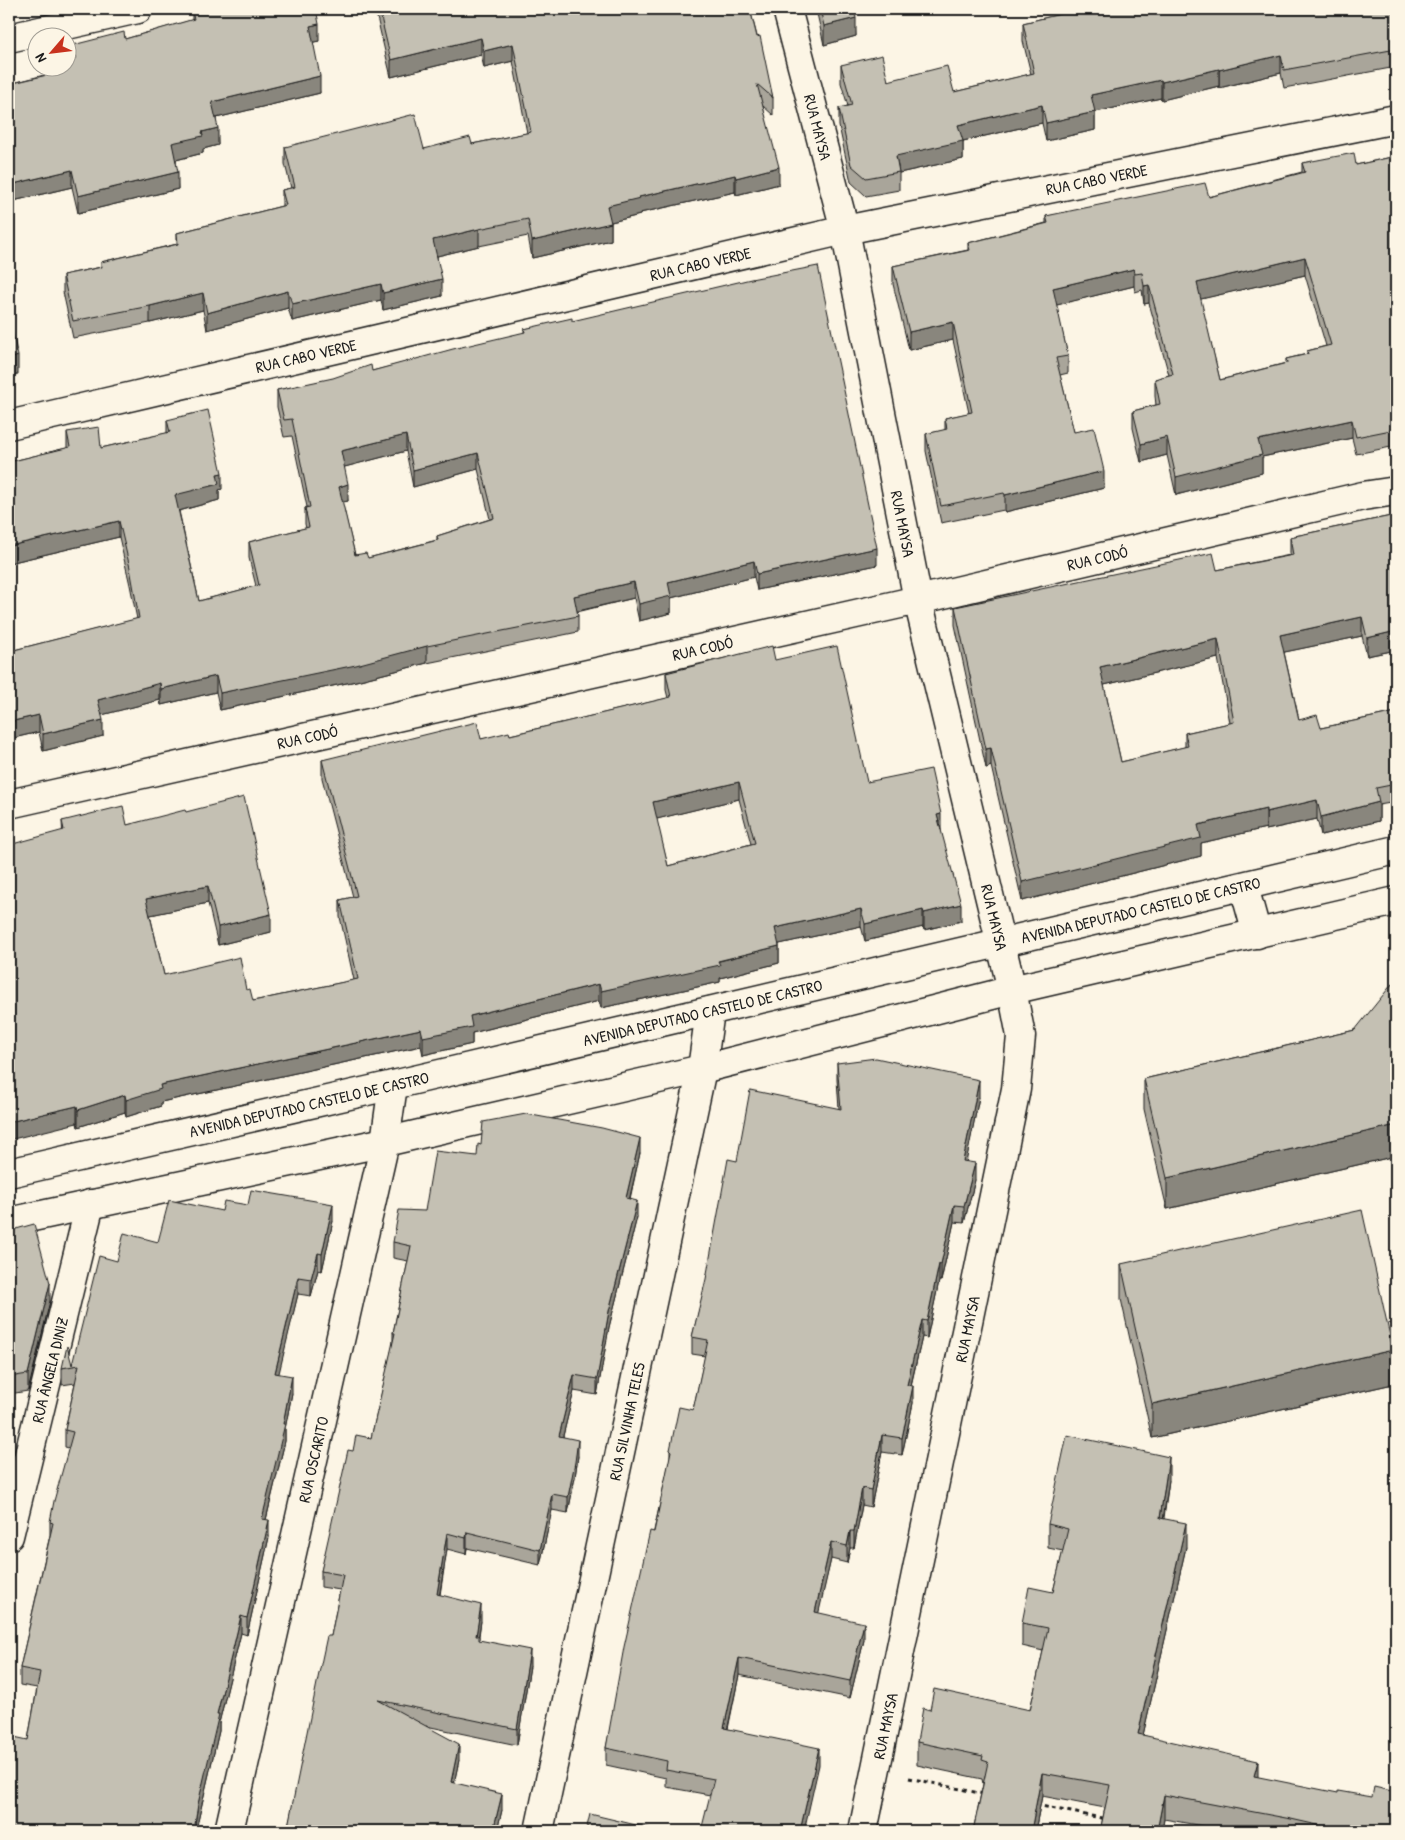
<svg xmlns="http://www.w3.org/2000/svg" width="1405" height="1840" viewBox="0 0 1405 1840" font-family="'Patrick Hand',sans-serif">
<rect width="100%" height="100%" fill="#fcf5e5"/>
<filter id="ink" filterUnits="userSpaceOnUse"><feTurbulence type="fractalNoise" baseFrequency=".02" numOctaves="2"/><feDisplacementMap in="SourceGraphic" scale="10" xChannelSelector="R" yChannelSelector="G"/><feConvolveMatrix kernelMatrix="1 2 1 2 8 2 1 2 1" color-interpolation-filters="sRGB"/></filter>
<g filter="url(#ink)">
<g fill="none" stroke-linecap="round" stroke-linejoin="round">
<g stroke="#1c1c1c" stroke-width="31">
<g id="minor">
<path id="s1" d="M787,9L845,230L918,600L1012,990L1021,1036L1016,1089L863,1831"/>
<path d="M9,38L138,9"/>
<path id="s2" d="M9,425L845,230L1396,119"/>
<path id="s3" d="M9,804L918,600L1363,496L1396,491"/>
<path d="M1244,887L1257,934"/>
<path id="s4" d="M9,1173L393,1085L1396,850"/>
<path d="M9,1222L385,1142L702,1069L1012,990L1396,901"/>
<path id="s5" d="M9,1536L90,1204"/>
<path id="s6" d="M229,1831L385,1142L393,1085"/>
<path id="s7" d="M539,1831L702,1069L710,1011"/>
</g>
</g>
<g stroke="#1c1c1c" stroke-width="3" stroke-dasharray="4 4" stroke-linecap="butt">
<path d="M909,1778L984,1794"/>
<path d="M1036,1805L1106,1819"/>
</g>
<use href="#minor" stroke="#fcf5e5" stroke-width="28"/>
</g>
<g fill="#a9a59a" stroke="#1c1c1c" fill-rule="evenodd">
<path d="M375,9H750L773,98V115L763,106L779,184L736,195L735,192L640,213V215L611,222V240L532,258L528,236L479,246L437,256L442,296L383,310L381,300L292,321L288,308L207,330L203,310L150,323L73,338L63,292V275L101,267V262L177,244V233L282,206V190L291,188L285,164V147L424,149L472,144L527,133L513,61L484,68L481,55L391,77Z"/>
<path d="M816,9H854L856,36L824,45Z"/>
<path d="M1068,9H1396V67L1284,88L1281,73L1219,88V86L1162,100L1161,98L1095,112V130L1046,141L1042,123L963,141V159L899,173V190L866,196L851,182L839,126V108L848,106L841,83V65L888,81L954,92L1031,74L1023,41V23L1069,12Z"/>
<path d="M192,12L319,41L313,42L320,93L216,118L218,145L203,149V153L176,160L178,189L78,213L72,187L9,202V84L48,74V68H68L73,59V45L125,39L192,20Z"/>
<path d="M1396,156V446L1356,454L1352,438L1262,457V473L1176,495L1167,455L1141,462L1133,428V411L1156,405L1155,396V379L1169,375L1149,303L1144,304L1142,290L1135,292L1134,286L1056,305L1068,356V373L1060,375L1074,432L1104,488L1005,512L1004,510L941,523L926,451V434L945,430V418L969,413L953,340L909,350L893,284V266L968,250V243L1046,223V216L1209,197L1302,172V163L1356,165ZM1305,275L1326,346L1307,351V354L1286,359V363L1220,380L1200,299Z"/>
<path d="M572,321L877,565L757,590L754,577L671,598V613L639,621L634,598L577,612L578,616V632L427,663L356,681L220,710L216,692L161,705L160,700L101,715L103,736L43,751L39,732L9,739V636L14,650L137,619L130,585L119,537L9,563V462L67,448V432L101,448L167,433V420L222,489L219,490V500L179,511L199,601L256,586L249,558V542L306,528L305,524V508L307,507L292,436L284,437L277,407V390L372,371L524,333V329ZM406,451L413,487L478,469L490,519L437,536V540L368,558L355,555L342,502L348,501L344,467Z"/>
<path d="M1396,515V650L1367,656L1362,636L1284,652L1299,720L1321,728L1396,712V802L1379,805V821L1321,835L1317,819L1266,830V828L1201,843V856L1022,901L991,766L986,768L955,625V607L1217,570L1290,555V537ZM1218,658L1230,723L1185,733V747L1121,762L1104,685Z"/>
<path d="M775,660L867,782L941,831L961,921L924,930L923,927L865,941L861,926L779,944V963L720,978V982L601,1008L599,1001L472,1033V1044L423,1055L421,1046L161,1102V1106L126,1117L125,1112L78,1127L77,1123L62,821L127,825L186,812L271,932L218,945L208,903L150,915L164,975L246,990L253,1001L354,980L340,917V900L353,897L322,778V760L481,739L510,735L668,698L666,690V673ZM739,799L751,844L668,866L656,819Z"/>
<path d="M1355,1030L1396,1156L1167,1209L1144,1109V1079Z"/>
<path d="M837,1063L979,1097L966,1161L975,1180L964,1223L954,1222L941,1281H939L927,1338L922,1337L911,1386L913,1403L902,1455L882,1452L871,1507L862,1505L854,1548H850L847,1563L831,1559L818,1613L864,1640L850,1698L739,1675L728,1729L819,1765L710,1795L666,1787V1778L606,1765V1748L670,1458V1450L693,1410L705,1356L692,1354V1337L737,1161L839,1109L837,1080Z"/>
<path d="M640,1153L630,1199L637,1217L609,1327L597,1395L574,1391L563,1436L578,1456L575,1477L568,1513L552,1510L540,1565L467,1548L466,1554L447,1549L440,1595L481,1621L479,1636V1640L530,1666L517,1745L426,1726L459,1760L454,1783L502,1810L497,1831H287L331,1636L340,1590L321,1587V1571L353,1451L371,1438L393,1344V1333L408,1261L393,1258V1242L425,1211L477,1156Z"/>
<path d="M222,1211L333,1221L322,1271L318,1270L311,1296L298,1294L278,1374L292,1393L285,1429V1441L266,1520L269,1537L247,1635L241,1633L219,1723V1731L198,1821L10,1767L28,1740L37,1688L20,1685V1668L50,1535V1522L69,1448L65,1447V1430L75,1383L62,1385V1368L72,1365L117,1261Z"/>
<path d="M9,1231L50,1301L28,1391L9,1394Z"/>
<path d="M1121,1264L1393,1384L1152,1438L1121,1299Z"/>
<path d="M1169,1480L1164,1518L1186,1547L1143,1735L1258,1777L1396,1831H1230L1164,1819L1162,1831H1100L1105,1808L1042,1796L1035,1831H973L983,1784L982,1779L917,1765V1742L930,1710H1030L1043,1651L1022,1646V1623L1053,1592L1063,1551L1048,1548V1524Z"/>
</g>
<g fill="#89867d" stroke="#1c1c1c">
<path d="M856,18V36L824,45V26Z"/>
<path d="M319,24V41L310,43V26Z"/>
<path d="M481,38V55L391,77V60Z"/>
<path d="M513,44V61L484,68V51Z"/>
<path d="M1281,55V73L1219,88V70Z"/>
<path d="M1219,69V86L1162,100V82Z"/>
<path d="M320,76V93L212,119V102Z"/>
<path d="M1161,80V98L1091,113V95Z"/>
<path d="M1042,105V123L963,141V159L899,173L896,156L958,125Z"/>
<path d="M1095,112V130L1046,141V123Z"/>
<path d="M218,128V145L203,149V153L172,161V143L202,132Z"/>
<path d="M779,167V184L736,195V178Z"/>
<path d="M72,170V187L9,202V185Z"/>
<path d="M178,172V189L78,213V196Z"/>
<path d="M735,175V192L640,213V215L607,223V206L639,197Z"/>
<path d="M611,223V240L532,258V241Z"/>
<path d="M479,229V246L433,257V240Z"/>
<path d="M1305,257V275L1197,300V283Z"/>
<path d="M1134,269V286L1053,306V288Z"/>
<path d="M442,279V296L383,310V293Z"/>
<path d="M381,284V300L292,321V304Z"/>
<path d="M1149,285V303L1144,304V286Z"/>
<path d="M288,291V308L207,330V313Z"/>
<path d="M203,293V310L150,323V306Z"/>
<path d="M953,322V340L909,350V332Z"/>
<path d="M18,356V374L9,376V359Z"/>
<path d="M1352,420V438L1262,457V473L1176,495V477L1258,440Z"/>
<path d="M406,435V451L341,468V451Z"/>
<path d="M1167,437V455L1141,462V444Z"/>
<path d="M478,453V469L413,487V470Z"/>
<path d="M1104,471V488L1005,512V495Z"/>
<path d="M222,473V489L219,490V500L175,512V495L217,474Z"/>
<path d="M348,484V501L339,503V487Z"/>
<path d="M119,521V537L9,563V546Z"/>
<path d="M877,548V565L757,590V574Z"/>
<path d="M754,561V577L671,598V613L639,621V604L668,582Z"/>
<path d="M634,582V598L574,612V596Z"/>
<path d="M1362,617V636L1280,653V635Z"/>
<path d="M1396,631V650L1367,656V638Z"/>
<path d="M1218,639V658L1100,686V667Z"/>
<path d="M427,646V663L356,681L220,710V693Z"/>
<path d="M216,676V692L161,705V689Z"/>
<path d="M160,683V700L98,716V700Z"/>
<path d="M39,715V732L9,739V722Z"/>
<path d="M103,720V736L43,751V734Z"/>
<path d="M991,748V766L986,768V749Z"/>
<path d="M739,782V799L653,820V802Z"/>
<path d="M1317,800V819L1266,830V812Z"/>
<path d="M1379,802V821L1321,835V817Z"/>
<path d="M1266,809V828L1201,843V856L1022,901V882L1198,825Z"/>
<path d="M941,814V831L937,815Z"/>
<path d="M208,886V903L146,916V899Z"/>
<path d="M961,904V921L924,930V913Z"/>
<path d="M861,909V926L775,945V928Z"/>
<path d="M923,910V927L865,941V924Z"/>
<path d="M271,914V932L218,945V927Z"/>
<path d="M779,946V963L720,978V982L601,1008V991Z"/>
<path d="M599,984V1001L472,1033V1044L423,1055V1037L470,1016Z"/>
<path d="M421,1029V1046L161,1102V1106L126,1117V1100L160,1085Z"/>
<path d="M979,1080V1097L963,1178V1161Z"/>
<path d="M125,1095V1112L78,1127V1110Z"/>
<path d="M77,1106V1123L9,1140V1122Z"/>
<path d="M1396,1125V1156L1167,1209V1178Z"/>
<path d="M640,1138V1153L626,1214V1198Z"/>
<path d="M975,1163V1180L964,1223V1206Z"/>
<path d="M637,1201V1217L609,1327L597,1395V1379L609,1311Z"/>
<path d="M333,1204V1221L322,1271V1254Z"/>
<path d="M954,1205V1222L941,1281V1264Z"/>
<path d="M318,1253V1270L311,1296V1279Z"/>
<path d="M939,1264V1281L927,1338V1321Z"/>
<path d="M298,1277V1294L275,1390V1373Z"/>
<path d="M50,1283V1301L28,1391V1374Z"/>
<path d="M922,1320V1337L907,1402V1385Z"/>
<path d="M1393,1350V1384L1152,1438V1404Z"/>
<path d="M574,1375V1391L559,1452V1436Z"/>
<path d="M292,1376V1393L285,1429V1441L262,1536V1519L283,1424Z"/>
<path d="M913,1386V1403L902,1455V1438Z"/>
<path d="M882,1435V1452L871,1507V1490Z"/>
<path d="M578,1440V1456L575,1477L568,1513V1497Z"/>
<path d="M1169,1457V1480L1160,1541V1518Z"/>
<path d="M862,1488V1505L854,1548V1531Z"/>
<path d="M552,1494V1510L540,1565V1550Z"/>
<path d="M269,1520V1537L247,1635V1618Z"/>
<path d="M1186,1523V1547L1138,1757V1734Z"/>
<path d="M850,1531V1548L847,1563V1546Z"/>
<path d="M467,1532V1548L466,1554V1538Z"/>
<path d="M447,1533V1549L437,1610V1594Z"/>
<path d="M831,1542V1559L815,1629V1612Z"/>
<path d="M481,1605V1621L476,1652V1636Z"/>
<path d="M241,1616V1633L219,1723V1731L198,1821L196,1831H194L198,1804L217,1714Z"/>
<path d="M864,1623V1640L850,1698V1681Z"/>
<path d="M530,1650V1666L517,1745V1729Z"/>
<path d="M739,1658V1675L724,1745V1728Z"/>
<path d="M459,1744V1760L451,1798V1782Z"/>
<path d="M819,1748V1765L804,1831H800Z"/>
<path d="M1258,1761V1785L1254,1776Z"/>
<path d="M1042,1773V1796L1035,1831H1031Z"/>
<path d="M502,1794V1810L497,1831H493Z"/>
<path d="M1164,1795V1819L1162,1831H1157Z"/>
</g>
<g fill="#c4c0b3" stroke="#1c1c1c" fill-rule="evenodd">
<path d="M204,9H316L319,24L310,26L320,76L212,102L218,128L202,132L203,136L172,143L178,172L78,196L72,170L9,185V84L51,74L49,68H68V60L76,58L73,45L124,32L125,39L194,19L192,12Z"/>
<path d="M379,9H750L757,37L760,36L773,98L757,84L779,167L736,178L735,175L639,197L640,198L607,206L611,223L532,241L528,219L479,229L433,240L442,279L383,293L381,284L292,304L288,291L207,313L203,293L150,306L73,321L63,275L102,267L101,262L178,244L177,233L286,205L282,190L295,187L285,147L415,114L424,149L470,137L472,144L531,132L513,44L484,51L481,38L391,60Z"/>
<path d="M820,9H854L856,18L824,26Z"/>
<path d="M1072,9H1396V49L1284,70L1281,55L1219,70V69L1162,82L1161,80L1091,95L1095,112L1046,123L1042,105L958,125L963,141L896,156L899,172L866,178L851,165L839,108L852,105L841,65L882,55L888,81L947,66L954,92L1034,73L1023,23L1073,11Z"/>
<path d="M1354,153L1356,165L1396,156V429L1356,437L1352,420L1258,440L1262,455L1176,477L1167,437L1141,444L1133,411L1160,404L1155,379L1173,374L1149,285L1144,286L1142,273L1135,274L1134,269L1053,288L1068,356L1056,358L1074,432L1094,428L1104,471L1005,495L1004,493L941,506L926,434L947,429L945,418L972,412L953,322L909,332L893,266L970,250L968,243L1048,223L1046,216L1205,183L1209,197L1305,172L1302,163ZM1305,257L1331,345L1307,351L1308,354L1286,359L1287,363L1220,380L1197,283Z"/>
<path d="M818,266L877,548L757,574L754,561L668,582L671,596L639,604L634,582L574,596L578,616L427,646L356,665L220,693L216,676L161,689L160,683L98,700L103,720L43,734L39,715L9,722V636H11L14,650L139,618L130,568L119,521L9,546V462L70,447L67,432L99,427L101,448L170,432L167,420L208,410L222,473L217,474L219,484L175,495L199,601L259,585L249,542L309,527L305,508L310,507L292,419L284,420L277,390L333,378L371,365L372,371L453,349L525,332L524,329L572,318V321L751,279ZM406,435L413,470L478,453L494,518L437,536L438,540L368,558L366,553L355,555L339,487L348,484L341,451Z"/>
<path d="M9,317L18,356L9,359Z"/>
<path d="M1396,515V631L1367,638L1362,617L1280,635L1299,720L1317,715L1321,728L1396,712V784L1376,788L1379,802L1321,817L1317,800L1266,812V809L1198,825L1201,838L1022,882L991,748L986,749L955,607L1213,553L1217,570L1293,555L1290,537ZM1218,639L1234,722L1185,733L1188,746L1121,762L1100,667Z"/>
<path d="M772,646L775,660L837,646L867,782L931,769L941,814L937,815L961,904L924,913L923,910L865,924L861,909L775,928L779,946L718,961L720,965L601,991L599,984L470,1016L472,1027L423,1037L421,1029L160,1085L161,1089L126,1100L125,1095L78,1110L77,1106L9,1122V845L64,830L62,821L123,806L127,825L185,810L186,812L244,797L271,914L218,927L208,886L146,899L164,975L240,957L246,990L250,989L253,1001L358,979L340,900L357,896L322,760L477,722L481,739L509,732L510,735L671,697L666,673ZM739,782L755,843L668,866L653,802Z"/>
<path d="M1392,984L1396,987V1125L1167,1178L1144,1079L1355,1030Z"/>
<path d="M876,1058L979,1080L963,1161L975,1163L964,1206L954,1205L941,1264H939L927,1321L922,1320L907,1385L913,1386L902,1438L882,1435L871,1490L862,1488L854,1531H850L847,1546L831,1542L815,1612L864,1623L850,1681L739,1658L724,1728L819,1748L800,1831H701L714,1779L666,1770L667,1761L606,1748L624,1647L650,1531L654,1532L671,1451L670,1450L679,1407L693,1410L708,1340L692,1337L706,1279L728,1159L737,1161L750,1090L841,1109L837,1063Z"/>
<path d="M526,1114L602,1128L640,1138L626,1198L637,1201L609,1311L597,1379L574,1375L559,1436L578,1440L575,1462L568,1497L552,1494L540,1550L467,1532L466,1538L447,1533L437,1594L481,1605L476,1636H479V1640L530,1650L517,1729L378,1700L459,1744L451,1782L502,1794L493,1831H287L318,1678L327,1636H331L343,1575L321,1571L348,1450L353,1451L356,1435L371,1438L395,1333H393L411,1246L393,1242L399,1210L425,1211L435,1151L477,1156L478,1144L481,1145L483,1122Z"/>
<path d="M251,1190L333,1204L322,1254L318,1253L311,1279L298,1277L275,1373L292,1376L283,1424H285L262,1519L269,1520L247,1618L241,1616L217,1714H219L198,1804L194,1831H9V1767H10L14,1737L28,1740L40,1672L20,1668L53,1523L50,1522L54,1501L73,1432L65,1430L79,1365L62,1368L67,1346L72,1365L99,1256L117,1261L124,1233L158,1242L169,1200L222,1211L224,1201L248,1205Z"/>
<path d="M1362,1210L1393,1350L1152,1404L1121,1264Z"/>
<path d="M34,1224L50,1283L28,1374L9,1377V1231Z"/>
<path d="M1067,1435L1169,1457L1160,1518L1186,1523L1138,1734L1258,1761L1254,1776L1338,1793V1791L1372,1797L1374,1787L1396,1792V1831H1344L1291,1819L1164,1795L1157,1831H1100L1110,1785L1042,1773L1031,1831H973L988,1762L982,1760L983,1756L917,1742L923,1708L930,1710L934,1689L1030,1710L1048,1628L1022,1623L1029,1587L1053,1592L1068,1529L1048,1524Z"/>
<path d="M590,1814L661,1831H586Z"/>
</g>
</g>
<g text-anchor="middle" stroke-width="4" stroke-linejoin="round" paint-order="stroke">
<g font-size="16" fill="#1c1c1c" stroke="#fcf5e5">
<text dy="6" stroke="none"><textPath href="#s1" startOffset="122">RUA MAYSA</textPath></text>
<text dy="6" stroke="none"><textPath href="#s2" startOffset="1115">RUA CABO VERDE</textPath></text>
<text dy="6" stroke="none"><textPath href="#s2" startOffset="710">RUA CABO VERDE</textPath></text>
<text dy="6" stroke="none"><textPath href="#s2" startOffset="305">RUA CABO VERDE</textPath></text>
<text dy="6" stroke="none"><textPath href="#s1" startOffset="528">RUA MAYSA</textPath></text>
<text dy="6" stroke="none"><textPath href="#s3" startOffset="1116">RUA CODÓ</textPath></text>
<text dy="6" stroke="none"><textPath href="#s3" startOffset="711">RUA CODÓ</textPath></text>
<text dy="6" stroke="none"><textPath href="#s3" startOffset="306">RUA CODÓ</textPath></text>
<text dy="6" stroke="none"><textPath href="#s4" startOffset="1162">AVENIDA DEPUTADO CASTELO DE CASTRO</textPath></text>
<text dy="6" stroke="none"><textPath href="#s1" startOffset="932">RUA MAYSA</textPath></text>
<text dy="6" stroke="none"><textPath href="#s4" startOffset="712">AVENIDA DEPUTADO CASTELO DE CASTRO</textPath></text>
<text dy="6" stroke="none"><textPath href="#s4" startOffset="308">AVENIDA DEPUTADO CASTELO DE CASTRO</textPath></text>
<text transform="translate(967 1329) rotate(-78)" y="6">RUA MAYSA</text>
<text dy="6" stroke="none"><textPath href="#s5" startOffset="171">RUA ÂNGELA DINIZ</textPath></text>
<text dy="6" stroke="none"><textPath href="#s7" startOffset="419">RUA SILVINHA TELES</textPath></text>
<text dy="6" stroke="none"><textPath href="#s6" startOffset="381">RUA OSCARITO</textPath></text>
<text transform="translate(885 1726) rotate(-78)" y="6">RUA MAYSA</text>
</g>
</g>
<rect width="1405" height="1840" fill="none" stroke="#fcf5e5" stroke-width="30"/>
<rect x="15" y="15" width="1375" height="1810" fill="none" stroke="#1c1c1c" stroke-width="2" filter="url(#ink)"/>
<g transform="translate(52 52) rotate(242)"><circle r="24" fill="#fcf5e5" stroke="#a29e95"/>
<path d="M0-4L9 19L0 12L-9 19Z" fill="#c8321e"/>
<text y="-8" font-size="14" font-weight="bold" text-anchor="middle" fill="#1c1c1c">N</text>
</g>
</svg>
